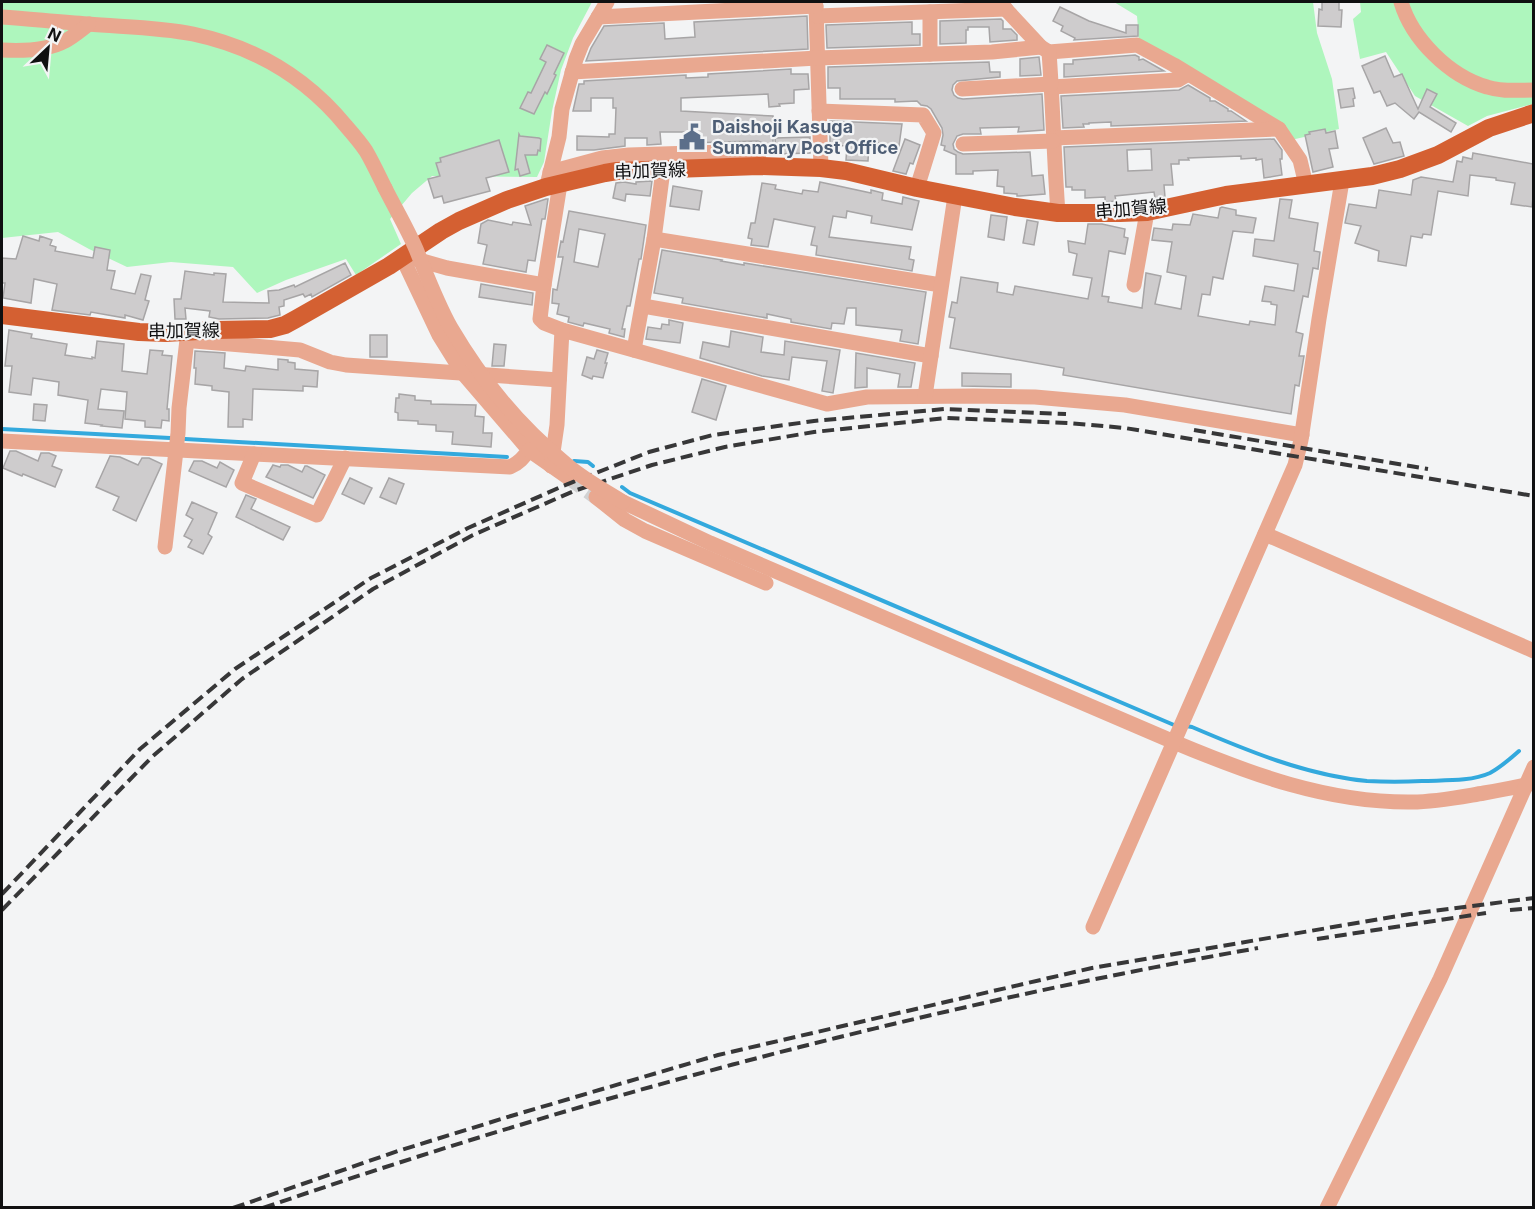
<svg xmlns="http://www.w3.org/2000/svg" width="1535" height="1209" viewBox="0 0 1535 1209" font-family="Inter,'Noto Sans JP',sans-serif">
<rect width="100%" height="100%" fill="#f3f4f5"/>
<g fill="#aef6bd">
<path d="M2,2H592L573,38L561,70L552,111L544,162L537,177L432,176L412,193L390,219L401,244L356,275L346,259L286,280L257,293L233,267L171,262L127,267L89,249L58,232L2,238Z"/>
<path d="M1114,2H1313L1317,33L1332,79L1339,129L1291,140L1139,41L1137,16Z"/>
<path d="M1360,2H1533V104L1487,116L1468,126L1415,96L1386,52L1360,59L1353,19L1361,12Z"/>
</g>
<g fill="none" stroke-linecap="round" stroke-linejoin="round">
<g stroke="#33a9dd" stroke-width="4">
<path d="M2,429L170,438"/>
<path d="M185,439L507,457"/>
<path d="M574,461L588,462L593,466"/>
<path d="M622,487L630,493L1174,725"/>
<path d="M1186,726L1192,727C1248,751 1306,775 1367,781C1385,782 1404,782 1422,781C1443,780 1470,782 1490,773C1501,767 1510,759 1519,751"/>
</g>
</g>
<g fill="#cecccd" stroke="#a7a5a6" stroke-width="1.5" fill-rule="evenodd">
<path d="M1322,2H1339V10H1342L1341,27L1318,26L1319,9L1322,10Z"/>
<path d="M1060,7L1089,21L1126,33V25H1138V36L1074,40L1075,38L1061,31L1063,26L1053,21Z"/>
<path d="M807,16L808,49L586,61L591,48L604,26L664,23L665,39L695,37L694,22Z"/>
<path d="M1001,19L1003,21V29H1011L1017,35V40L990,42L989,27H968V30H966V43L940,44V21Z"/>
<path d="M912,22V34H920V45L827,48L826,25Z"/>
<path d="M547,45L564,53L554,74L556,75L547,94L545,92L534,114L520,108L528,92L531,93L546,62L540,59Z"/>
<path d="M1135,55L1139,57V60L1143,59L1164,71L1064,77V64H1073V60Z"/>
<path d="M1385,56L1394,77L1402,74L1418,109L1427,89L1437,94L1430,107L1456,123L1451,132L1419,112L1414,119L1395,103L1387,106L1380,91L1374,93L1362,66Z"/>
<path d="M1039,57L1041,75L1020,76V59Z"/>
<path d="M989,62L990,72H1000V77L957,81L953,85L952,90L954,95L958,98L963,99L1042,94L1044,130L1018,132L1019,127L980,128L981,134H963L957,136L953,144L954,149L958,152L963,154L1030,152L1032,176L1043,175L1045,194L1020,196H1017V194L1004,193V187L997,186L998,170L973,171V174H956V155L944,150L945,146L941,145L943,135L942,128L931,109L927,106L921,105L917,101L895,102V99H840V88H828V67Z"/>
<path d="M791,69V74H808L809,89L794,90V103L779,104L780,106L769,107L768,94L681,98V111L773,116V144H765L758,141L687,143L686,132H660L661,144L647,145V138H625V146L594,150H577V136L609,137V134H615L616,108H613V98H591V111H573L579,84H584V81L686,75V78L708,77V74Z"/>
<path d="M1188,85L1210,98V101H1215L1228,109V111H1231L1246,121L1111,126V122L1089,123V124H1083L1084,127L1063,128L1061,96L1179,90Z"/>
<path d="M1353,88L1355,98L1353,99L1354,106L1341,108L1338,90Z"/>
<path d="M830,121L902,124L899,146L872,142V144L869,143L868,161L846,160L847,146L830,145Z"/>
<path d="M1386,128L1393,143L1400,142L1404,156L1374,164L1363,138Z"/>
<path d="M1325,129L1326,133L1335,131L1338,148L1329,149L1333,167L1313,172L1305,135L1310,134L1309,132Z"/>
<path d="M519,134L520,136L539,138L541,139L540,151L538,150L537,155H525L530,173L520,176L518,169L515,170Z"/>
<path d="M810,137V153L776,154L775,138Z"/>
<path d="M905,139L920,145L913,164L910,163L906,174L893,171Z"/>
<path d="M1274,139L1282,150V159H1280L1282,175L1264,178L1262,159L1256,160V158L1241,159V156L1188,158L1189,160H1179V164H1171L1173,185H1164L1165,197L1155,198L1154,192L1115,196L1116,201L1105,202V197L1085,198V190H1072V187H1066L1064,147ZM1151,149L1152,170L1128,171L1127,150Z"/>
<path d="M499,140L509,172L486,178L490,191L444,203L442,196L434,198L428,179L440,176L436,163L441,162L440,158Z"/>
<path d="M1473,153L1533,164V197L1532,207L1511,204L1515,183L1496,180V178L1470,175L1468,196L1438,191L1431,235L1423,234L1422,238L1411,236L1406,266L1378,261L1379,251L1355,243L1361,226L1345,223L1349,204L1376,208L1379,190L1411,195L1413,180L1421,177L1453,182L1457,161L1462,162L1463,157L1472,159Z"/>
<path d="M652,181L650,196L626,194L625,201L613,198L616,183L624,182L636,184V182Z"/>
<path d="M820,182L871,193V190L883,193L882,200L902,204L903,197L919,201L912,230L871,223L872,216L847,211L846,218L833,216L829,237L911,247L909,259L914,260L912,271L816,255L817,246L811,245L815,227L774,219L768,247L751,245L752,239L748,238L751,223H755L762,183L776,185L775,189L802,194L803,190L818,192Z"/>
<path d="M673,186L702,191L699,210L670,206Z"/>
<path d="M546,199H548L545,219H542L535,261L528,260L526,272L483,264L487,245L478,243L481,224L488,220L512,225L513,222L531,225L525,206Z"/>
<path d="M1280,199L1292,200L1289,218L1318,223L1314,251L1320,252L1318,269L1313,268L1308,297L1303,296L1296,332L1303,334L1299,356H1304L1299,386L1295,385L1291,414L1063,375L1064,368L950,348L955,318L949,317L952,302L957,303L961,277L998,283L997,292L1013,295L1015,286L1088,299L1092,278L1073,275L1077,254L1069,252L1068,241L1085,244L1088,224H1102L1125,229L1124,237L1128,238L1125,254L1109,251L1102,296L1109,297L1108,302L1142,308L1146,273L1161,276L1155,304L1181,309L1186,276L1167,272L1172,242L1152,240L1154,228L1172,230L1173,224L1190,225L1193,214L1218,218L1220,208L1222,207L1236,210V215L1256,218L1253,233L1233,231L1223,279L1213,277L1210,295L1202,294L1198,316L1249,325L1250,321L1275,325L1277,305L1271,304V302L1262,301L1265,286L1294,291L1298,264L1253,256L1255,239L1274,241Z"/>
<path d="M569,211L646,225L641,259H639L630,306H627L622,329H625L624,337L609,333L610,329L584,323L583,326L568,322L569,317L557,314L559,304L552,303L553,289L557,290L563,257H558L561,241L563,242ZM579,229L605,234L598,267L574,262Z"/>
<path d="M991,215L1007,217L1004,240L988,237Z"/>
<path d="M1027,220L1038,222L1034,245L1023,243Z"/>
<path d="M23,236L39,241L40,236L52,240L50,245L56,247L55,251L93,258L95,247L110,250L107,270L115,271L111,289L135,294L141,274L151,276L145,300L149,301L143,320L125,315V318L91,312L90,315L52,310L57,284L34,279L31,303L3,298L5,283H2V258L16,259Z"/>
<path d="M662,250L722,260L721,261L744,265V263L926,292L918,344L900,341L902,330L856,325V308H847L844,324L832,323L831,329L791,322V319L767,314V318L682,303L683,298L654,293Z"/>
<path d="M345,263L351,275L312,297L311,294L305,297L303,294L284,300V306L279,307L280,315L268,318L219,319L209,317L210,311L185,308L186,319H175L174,299H181L185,271L214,275V273L226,274L223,302L269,303L268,291L279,290L294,285L295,287Z"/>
<path d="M481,284L533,293L532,305L479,297Z"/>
<path d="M669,320L683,323L680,343L646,339L648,327L661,329L662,324L669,325Z"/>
<path d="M9,330L32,334L31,338L67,344L65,355L92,359V357L95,358L97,341L124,344L122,371L147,374L150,350L163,351L162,355L172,356L167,409H169V421L162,420L161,428L145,427V421L125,419L127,392L101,389L98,409L124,411L122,428L101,426L102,425L85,423L88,400L58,395L59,382L33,378L31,395L9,392L12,366H5Z"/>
<path d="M731,331L763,337L761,352L784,355L785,341L840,350L833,393L822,391L827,361L792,357L789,380L762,376L700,358L703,342L729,347Z"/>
<rect x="370" y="335" width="17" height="22"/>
<path d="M494,344L506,345L504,366H492Z"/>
<path d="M597,350L608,353L605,363H607L603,378L593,376L592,379L582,375L587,357L594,359Z"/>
<path d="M195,351L225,353L224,368L245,371L246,366L278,370V359L288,360V362L295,363V369L318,371L317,387L303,386V391L253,389L252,420L243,419V427H228L229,392L212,390V386L195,384L196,368H194Z"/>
<path d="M856,353L915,363L911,387H898L900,374L867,368V387L855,388Z"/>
<path d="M962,373L1011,374V387L962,386Z"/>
<path d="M702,379L726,386L716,420L692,412Z"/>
<path d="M399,394L415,396V400L431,401V404L476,405L475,416L484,417L483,433H492L491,447L452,444L453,432L436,431V425L418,424V421L398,420V413L395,412L396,398H399Z"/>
<path d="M34,404L47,405L45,421L33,420Z"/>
<path d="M10,451H16L38,461L41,453H49L56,456L52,466L62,470L55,487L23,474L22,476L3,468Z"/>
<path d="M110,456L120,457L138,465L142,458H149L162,464L136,521L113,510L119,497L96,487Z"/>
<path d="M194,461H202L217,468L220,462L234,470L226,487L189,471Z"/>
<path d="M273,465L280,467L281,465H288L302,472L305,466H307L325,475L313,498L266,477Z"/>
<path d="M350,478L372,488L364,504L342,494Z"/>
<path d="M389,478L404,484L396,504L380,497Z"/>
<path d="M246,495L256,499L251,509L290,527L283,540L236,517Z"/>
<path d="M192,502L217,513L208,534L212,537L203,554L188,547L192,540L184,536L193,519L186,515Z"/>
</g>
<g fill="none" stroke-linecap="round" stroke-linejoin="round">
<path stroke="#d1d2d3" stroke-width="15" stroke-dasharray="15 8" stroke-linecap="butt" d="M569,478L596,497"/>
<g stroke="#e9a890" stroke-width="15">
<path d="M999,2L1041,47L1049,52L1137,45L1174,65L1279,129L1300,160L1306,185"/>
<path d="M1401,2C1412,39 1449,76 1487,87C1502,92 1518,90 1534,90"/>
<path d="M816,7L821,168"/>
<path d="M930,12V54"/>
<path d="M817,16L1006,9"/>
<path d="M2,17C30,19 59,22 88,24C123,27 159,27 193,34C255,47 306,77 346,126C353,134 360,142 366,151C373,163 379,176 385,188"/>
<path d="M598,17L816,6"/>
<path d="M2,50C21,51 47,51 65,41C73,37 81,30 89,24"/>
<path d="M1049,52C1053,106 1054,159 1058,213"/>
<path d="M572,72L817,58L992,52L1041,47"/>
<path d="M1051,87L1178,80L1188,74"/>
<path d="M962,89L1051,84"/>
<path d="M819,111L923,115L934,133L917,188"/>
<path d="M1053,138L1279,129"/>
<path d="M963,144L1053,141"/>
<path d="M550,172L602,158L629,155L758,151L759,166"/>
<path d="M548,181L559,137L562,109L576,59L582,44L607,2"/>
<path d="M560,184L544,285L540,319L544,323L562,330L827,404L867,397L974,396L1035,397L1125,405L1302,435"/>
<path d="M654,239L941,285"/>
<path d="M412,258L447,268L544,285"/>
<path d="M1134,285L1147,212"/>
<path d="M643,306L931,356"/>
<path d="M187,337L194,341L300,350L330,362L346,365L559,380"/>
<path d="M634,350L654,239L663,170"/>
<path d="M925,396L955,196"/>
<path d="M2,441L510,467C519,463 523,458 529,450L462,372L439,335L402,257"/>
<path d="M529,450L569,478"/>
<path d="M254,454L242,483L317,515L345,458"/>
<path d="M551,466L557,425L562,330"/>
<path d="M596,497L625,520L645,531L766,583"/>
<path d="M623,502L710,543L1174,742C1250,774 1328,803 1412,802C1436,802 1460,797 1484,793C1501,790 1517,787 1534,783"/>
<path d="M1265,534L1534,651"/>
<path d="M165,547L178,433L179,408L188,331"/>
<path d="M1093,927L1295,465L1301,440L1319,319L1342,181"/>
<path d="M1327,1208L1440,979L1534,767"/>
</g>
<path stroke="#d46032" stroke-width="18" d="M2,315L139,332L166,333L215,330L270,329L285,325L296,319L389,266L441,231L459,221L507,200L546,187L605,173L617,171L759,166L821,168L846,171L917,188L1015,207L1058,213H1120L1147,212L1226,195L1372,176L1400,169L1438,155L1489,128L1534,113"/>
<g stroke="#373738" stroke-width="4" stroke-dasharray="12 6" stroke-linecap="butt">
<path d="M1194,430L1428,469"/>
<path d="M2,894L140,749L235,669L371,578L468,528L563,486L649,452L713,435L814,421L945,409L1066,414"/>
<path d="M2,910L153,756L242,679L373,589L473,535L574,491L652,465L725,447L814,432L946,418L1069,423L1125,428L1534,496"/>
<path d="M1510,910L1534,908"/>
<path d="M1317,939L1486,913"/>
<path d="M233,1208L398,1151L511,1116L718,1055L1092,968L1410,914L1534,898"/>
<path d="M263,1208C588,1096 920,1008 1258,948"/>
</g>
<path stroke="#e9a890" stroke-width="15" d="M385,188C395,208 407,228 416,249C427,276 437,303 451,328C481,379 520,427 566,464C583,479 604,490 623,502"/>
</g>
<defs>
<g id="civic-bare" transform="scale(2.07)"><path d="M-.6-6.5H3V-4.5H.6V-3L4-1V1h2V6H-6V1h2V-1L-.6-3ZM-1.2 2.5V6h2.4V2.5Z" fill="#5c6f8a" stroke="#f3f4f5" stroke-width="2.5" paint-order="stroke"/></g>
</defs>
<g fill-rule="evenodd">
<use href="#civic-bare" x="692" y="137"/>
</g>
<g text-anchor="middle" stroke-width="4.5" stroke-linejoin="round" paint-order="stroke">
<g font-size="18" font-weight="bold" fill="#4e5e75" stroke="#f3f4f5" text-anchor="start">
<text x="712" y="133">Daishoji Kasuga<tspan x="712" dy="21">Summary Post Office</tspan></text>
</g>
<g font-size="18" fill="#101011" stroke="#f3f4f5">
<text transform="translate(650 171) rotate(-2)" y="6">串加賀線</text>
<text transform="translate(1131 209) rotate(-5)" y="6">串加賀線</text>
<text transform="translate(184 331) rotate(-1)" y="6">串加賀線</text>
</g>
</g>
<rect width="1535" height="1209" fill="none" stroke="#101011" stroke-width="6"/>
<g transform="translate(48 48) rotate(26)" stroke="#f3f4f5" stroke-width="4.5" paint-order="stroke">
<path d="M0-4.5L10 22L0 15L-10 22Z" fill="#101011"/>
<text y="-9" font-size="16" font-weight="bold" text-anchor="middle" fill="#101011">N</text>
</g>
</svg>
